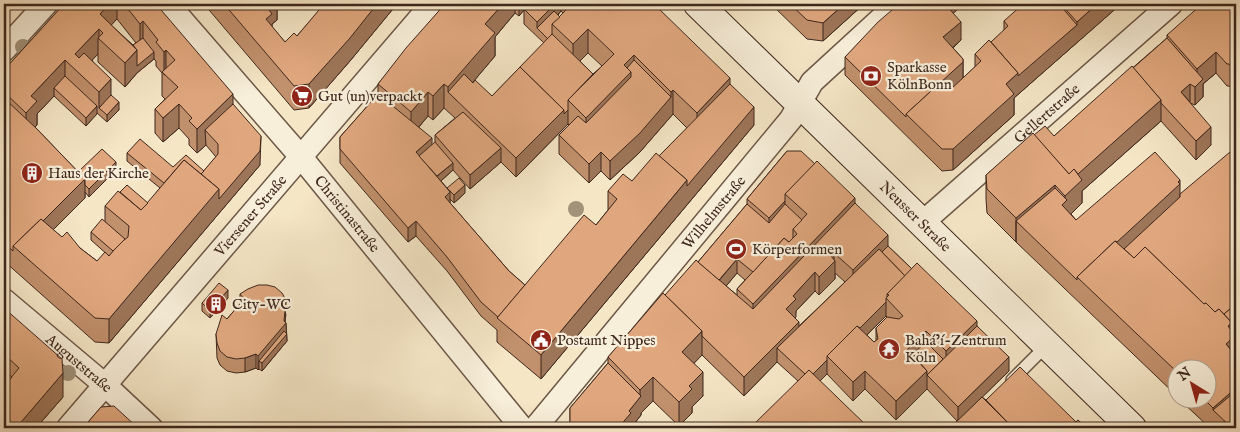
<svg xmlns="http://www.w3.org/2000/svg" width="1240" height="432" viewBox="0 0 1240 432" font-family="'IM FELL English',serif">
<rect width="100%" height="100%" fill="#f5e6c6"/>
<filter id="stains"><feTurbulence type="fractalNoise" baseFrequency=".004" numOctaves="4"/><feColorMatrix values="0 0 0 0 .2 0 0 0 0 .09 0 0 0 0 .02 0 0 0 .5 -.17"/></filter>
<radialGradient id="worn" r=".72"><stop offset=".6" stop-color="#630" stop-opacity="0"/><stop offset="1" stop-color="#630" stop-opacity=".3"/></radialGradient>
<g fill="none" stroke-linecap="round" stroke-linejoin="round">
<g stroke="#6c5747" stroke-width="14">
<path id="lane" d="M1012,380L1046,346"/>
</g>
<g stroke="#6c5747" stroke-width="25">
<g id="street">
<path id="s1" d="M168,4L301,157L522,428"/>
<path d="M4,50L46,4"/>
<path id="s2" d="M922,223L1171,4"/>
<path id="s3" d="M4,300L105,385L151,428"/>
<path id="s4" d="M68,428L432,4"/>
<path id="s5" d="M535,428L791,119L812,82L897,4"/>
</g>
</g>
<g stroke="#3e271d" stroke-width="30">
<g id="secondary">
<path id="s6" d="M698,4L1132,428"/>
</g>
</g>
<use href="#lane" stroke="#f8efda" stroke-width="11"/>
<use href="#street" stroke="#f8efda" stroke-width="22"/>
<use href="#secondary" stroke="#f8efda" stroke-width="28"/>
</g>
<g fill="#a1927a">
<circle cx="23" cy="47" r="8"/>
<circle cx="576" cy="209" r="8"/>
<circle cx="68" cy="373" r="8"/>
</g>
<g fill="#c1906c" stroke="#3e271d" fill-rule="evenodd">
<path d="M64,4H156L233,104L260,165L109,343L95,342L4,261V70ZM117,19L136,43L133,45L111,25ZM98,54V62L125,87L137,73L154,59L156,61V66L162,73V96L165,99L155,109V133L163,142L179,128L189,139V145L197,153L206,145L216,157L204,171L173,167L127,153V161L160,188L148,203L120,192L105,206V222L91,232V240L109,256L97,261L80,248L62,237L53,230L85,198V192L89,197L116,170L78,172L35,127L37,125V114L54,96L86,126L97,113L107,122L119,110L92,60Z"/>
<path d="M204,4H277V20L272,24V27L285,42L297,36L324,5V4H397L350,61L309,108L294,110Z"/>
<path d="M445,4H654L730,84L754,125L541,379L497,342V330L481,316L447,271L416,236L408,242L340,163V137L378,94V84ZM524,10V24L544,43L492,96L473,82L495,56V37L515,13L519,16ZM561,11L563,13L560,17L558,15ZM588,53L602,66L593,74L580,61ZM444,108L455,118L435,135V142L432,145L419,127L428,116L433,120ZM673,114L687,128L659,156L632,181L608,191V210L596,225L525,285L509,271L450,203V199L454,203L465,193L447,188L441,181L453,170L470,189L501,162L516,177L568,124L569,125L559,135V154L589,183L601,171L610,180L640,152Z"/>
<path d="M771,4H864L823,41L807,39Z"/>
<path d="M899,4H964L953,13L961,40L953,48L963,59V78L975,67V54L991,42L1004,31V21L1033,4H1121L1014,98V115L953,170L942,171L845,75V57Z"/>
<path d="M1236,4V93L1229,86H1227L1216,73L1203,84V97L1195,105L1190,103L1211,145L1196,160L1161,121L1082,191V203L1071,214L1076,220L1180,194L1236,428H1210L1180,400H1208L1178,370V397L1016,242L987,213L986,199V175L1034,135L1054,136L1167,38V35Z"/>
<path d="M787,151L855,203L888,246L912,269L977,326L1009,371L982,397L986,400L1076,422L1087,428L957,421L927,389L896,420L865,389L853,401L827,374L798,381L777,362L744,396L702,355L694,363L703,396L692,407V413L679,426L653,401L641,413V415L631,428H570V408L608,363V357L698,262L747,204V199ZM737,273L745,280L737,289V295L726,286ZM835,273L845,282L799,326L795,318L796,311L815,291L819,295L835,279ZM886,316L887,317L876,328V341L874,342L867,335Z"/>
<path d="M240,294L286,314L285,322L286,323L287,341L262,371L259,369L258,370L256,368L245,372L236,373L227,371L220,365L217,358L216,334L227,319L240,304Z"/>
<path d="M228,298L210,318L202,311V303Z"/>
<path d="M4,308L63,397L36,428H4Z"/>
</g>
<g fill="#9d7558" stroke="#3e271d">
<path d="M109,4H117V19L103,34L100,14Z"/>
<path d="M268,4H277V20L272,24V38L266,43V6Z"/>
<path d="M377,4H397L350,61L309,108V84Z"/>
<path d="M503,4H515V13L495,37V56L457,101L448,92V87L485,24Z"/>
<path d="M519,4H529L519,16Z"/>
<path d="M555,4H561V11L541,32L537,28V22Z"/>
<path d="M844,4H864L823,41V23Z"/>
<path d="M944,4H964L944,21Z"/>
<path d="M1097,4H1121L1014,98V115L953,170V149L1006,84L1018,73L1077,25V22Z"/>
<path d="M143,21V45L140,48V24Z"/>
<path d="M961,22V40L943,56V37Z"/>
<path d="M99,29V39L98,38V54L80,73L75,54Z"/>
<path d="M588,29V53L573,68V44Z"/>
<path d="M137,50L154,52V59L137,73L125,87V63Z"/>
<path d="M166,50V74L164,75V52Z"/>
<path d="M1216,52V73L1203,84V97L1195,105V87L1197,85V69Z"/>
<path d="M634,55V79L586,142V118L624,65Z"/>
<path d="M65,60V84L54,88V96L37,114V125L26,137V113L31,96Z"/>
<path d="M963,62V81L942,99L940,82Z"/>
<path d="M730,78V102L697,137V113Z"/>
<path d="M111,79V102L99,108V92Z"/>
<path d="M444,84V108L433,120V96Z"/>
<path d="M1190,84V102L1181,92Z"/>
<path d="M673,90V114L640,152L610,180V161L671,97V92Z"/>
<path d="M428,92V116L411,136V112Z"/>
<path d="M233,94V118L205,130L206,145L197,153V129Z"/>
<path d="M1161,100V121L1082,191V203L1067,218L1062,205L1065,202V196L1076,175Z"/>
<path d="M119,102V110L107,122V115Z"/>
<path d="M179,104V128L163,142V118Z"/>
<path d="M97,106V114L86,126V118Z"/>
<path d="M754,107V125L541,379V355L687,180Z"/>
<path d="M564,110H568V124L516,177V158Z"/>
<path d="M1211,127V145L1196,160V141Z"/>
<path d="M261,136L260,165L109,343V319Z"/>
<path d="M432,138V153L416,159V152Z"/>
<path d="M501,148V162L470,189V175Z"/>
<path d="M601,152V171L589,183V164Z"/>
<path d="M116,162V170L89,197V189Z"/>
<path d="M453,163V170L434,187V179Z"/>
<path d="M85,179V198L26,257L16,248Z"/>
<path d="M1180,180V205L1116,265L1078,278Z"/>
<path d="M465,185V193L454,203V195Z"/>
<path d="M1055,185V209L1016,221V242V218Z"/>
<path d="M450,192V206L445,197Z"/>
<path d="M855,198V222L753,328V304Z"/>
<path d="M785,201V218L769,237V218Z"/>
<path d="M416,221V236L408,242V228Z"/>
<path d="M888,235V254L853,288V270Z"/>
<path d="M834,253V262L835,261V279L819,295V277L831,256Z"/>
<path d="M737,259V273L717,297V283Z"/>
<path d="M815,272V291L796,311V317L786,328V309L793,296Z"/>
<path d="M228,290V298L210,318V311Z"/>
<path d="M286,300L285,324L286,323L287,341L262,371V363L259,361V369L258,370V356Z"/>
<path d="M886,302V316L836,365L829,358Z"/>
<path d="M977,321V340L946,370V351Z"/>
<path d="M799,322V340L777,348V362L744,396V377Z"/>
<path d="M1232,323L1235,336V355L1226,344L1228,326Z"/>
<path d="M702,331V355L682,376V352Z"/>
<path d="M926,331V350L913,354V362L907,350Z"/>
<path d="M256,354V368L245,372V358Z"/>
<path d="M1009,357V371L958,421V407Z"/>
<path d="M827,360V374L809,392V378Z"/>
<path d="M865,371V389L853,401V382Z"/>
<path d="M927,371V389L896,420V401Z"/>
<path d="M703,372V396L692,407V413L679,426V402L689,386Z"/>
<path d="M63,373V397L36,428H16Z"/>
<path d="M653,377V401L641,413V415L631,428H618L629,411L640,397V390Z"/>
<path d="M1236,388V412L1213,410V408Z"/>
</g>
<g fill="#e0a77e" stroke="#3e271d">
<path d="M64,4H109L100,14L137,50L125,63L98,38L103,33L99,29L75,54L79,58L84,53L111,79L99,92L65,60L31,96L37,101L26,113L4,92V70Z"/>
<path d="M124,4H156L233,94L197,129L189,121L192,118L179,104L163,118L155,109L178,87L162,72L175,60L166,50L164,52L156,42L158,40L143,21L140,24Z"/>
<path d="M224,4H268L266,6L272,14L266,19L285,42L294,33L297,36L324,4H377L350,38L309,84L294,86Z"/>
<path d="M445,4H503L485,24L495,33L448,87L444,84L433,96L428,92L411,112L378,84L406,48Z"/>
<path d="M530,4H555L537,22L524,9Z"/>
<path d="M572,4H654L730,78L697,113L673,90L671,92L634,55L624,65L631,72L586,118L568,100L614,54L588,29L573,44L552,24Z"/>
<path d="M790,4H844L823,23L807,20Z"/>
<path d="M899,4H945L961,22L943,37L963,59V62L906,114V117L845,57L878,22Z"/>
<path d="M1023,4H1031V5L1033,4H1059L1077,25L1018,76V73L991,42L1008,26L1004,21Z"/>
<path d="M1061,4H1097L1077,22Z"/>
<path d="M1202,4H1236V72L1229,64H1227L1216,52L1197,69L1167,35Z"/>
<path d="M554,11L560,17L552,24V34L548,39L537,28Z"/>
<path d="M552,34L593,74L568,100V110L564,114V110L520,67L518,69Z"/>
<path d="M143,38L154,52L137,66V50L133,45Z"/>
<path d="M1167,38L1203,79L1195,87L1190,84L1181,92L1211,127L1196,141L1161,103V100L1133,68Z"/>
<path d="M989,40L1018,73L1006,84L1014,94L953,149H942L906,114L942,81L950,90L981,61L975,54Z"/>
<path d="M634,60L671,97L640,133L610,161L601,152L589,164L559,135L578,116L586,123L631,77V72L627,68Z"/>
<path d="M1132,66L1161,100L1078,174L1074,169L1069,174L1034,135L1045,126L1054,136Z"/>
<path d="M520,67L564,110L516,158L448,92L464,74L473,83L475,80L492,96Z"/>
<path d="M65,76L97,106L86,118L54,88Z"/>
<path d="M730,84L754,107L687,186V180L659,156Z"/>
<path d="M378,94L432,138L416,152L450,192L445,197L509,271L525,285L498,317L481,302L447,257L416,221L408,228L340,149V137Z"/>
<path d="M111,95L119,102L107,115L99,108Z"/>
<path d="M4,98L37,129L85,179L43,221L41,219L13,246V251L4,243Z"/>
<path d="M233,104L261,136L260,151L219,199V189L201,174L218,154V144L205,130Z"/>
<path d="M463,112L501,148L470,175L435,135Z"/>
<path d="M1033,133L1069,174L1074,169L1082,180L1065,196L1055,185L1016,218L987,189L986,175Z"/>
<path d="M140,139L173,167L186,155L204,171L201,174L184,160L164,183L127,153Z"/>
<path d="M435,142L453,163L437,176L419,156Z"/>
<path d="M1236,147V304L1224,314L1219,309L1215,312L1206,303L1204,304L1145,247L1134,258L1124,249L1180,197V194Z"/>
<path d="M102,149L116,162L89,189L85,185V179L78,172Z"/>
<path d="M787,151H801L815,164L785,194V201L769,218L747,199Z"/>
<path d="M1155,152L1180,180L1178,182L1180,184L1117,242L1115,241L1077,277V280L1016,221L1055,188L1067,200L1062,205L1076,220Z"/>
<path d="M656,153L687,180L541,355L497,318L584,215L596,225L617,199L608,191L623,174L632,181Z"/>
<path d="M184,160L219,189L109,319L95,318L13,246L41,219L62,237L67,232L80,248L97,261L105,252L109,256L119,244L128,237L129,226L105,206L118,191L141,210Z"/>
<path d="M817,161L855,198L753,304L737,289L784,238L789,242L797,234L793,229L807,214L785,194Z"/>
<path d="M459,178L465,185L454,195L447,188Z"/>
<path d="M127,185L148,203L141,210L120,192Z"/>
<path d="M855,203L888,235L853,270L834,253L831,256L835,261L819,277L815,272L793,296L796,299L786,309L799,322L744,377L702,336V331L665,295L696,260L753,309Z"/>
<path d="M747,204L769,223L785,204L802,220L793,229V238L789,242L784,238L753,272L737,259L719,280L698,262Z"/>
<path d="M102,219L125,239L113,251L91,232Z"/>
<path d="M1115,241L1134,258L1145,247L1204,304L1206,303L1215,312L1219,309L1232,323L1228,326L1235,336L1226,344L1236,356V388L1213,408L1205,400H1208V370H1178V373L1077,277Z"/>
<path d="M888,246L912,269L905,276L882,252Z"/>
<path d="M879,249L905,276L887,294V297L886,298V302L860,328L857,326L827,356V360L813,374L809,370L805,374L777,348Z"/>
<path d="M917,263L977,321L946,351L926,331L913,343L907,350L927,371L896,401L865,371L853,382L827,356L857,326L874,342L878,339L876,328L887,317L899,319L903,316L886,298L889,295L887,294Z"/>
<path d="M219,283L228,290L210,311L202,303Z"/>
<path d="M258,285H267L275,287L282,293L286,300L284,321L286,323L258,356L256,354L245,358L236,359L227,357L220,351L217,343L216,334L222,315L227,319L244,299L240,294L248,289Z"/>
<path d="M663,293L702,331L682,352L703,372L689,386L692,389L679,402L653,377L640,390L608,357Z"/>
<path d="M1236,304V355L1231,349L1235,346V336L1232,331V323L1224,314Z"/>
<path d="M4,308L62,359L63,373L16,428H4V386L19,368L4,354Z"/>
<path d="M977,326L1009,357L958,407L927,375Z"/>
<path d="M284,331L287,334L262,363L259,361Z"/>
<path d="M926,342L943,359L927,375V371L921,364L922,363L913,354Z"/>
<path d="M608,363L641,396L629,411L631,413L618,428H575L570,422V408Z"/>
<path d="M1020,367L1076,422L1069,428H1012V427L986,400Z"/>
<path d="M4,370L12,377L4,386Z"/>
<path d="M809,370L869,428H750Z"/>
<path d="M1236,391V428H1232L1213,410Z"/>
<path d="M982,397L1012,427L1010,428H950Z"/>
<path d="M114,406L138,428H83L101,407Z"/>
<path d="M1078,420L1087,428H1069Z"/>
</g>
<defs>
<g id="bank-disc" transform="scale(1.125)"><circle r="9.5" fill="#8f2418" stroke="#f8efda"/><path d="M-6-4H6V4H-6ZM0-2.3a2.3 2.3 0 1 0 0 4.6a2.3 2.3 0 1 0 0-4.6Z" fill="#fff"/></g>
<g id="supermarket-disc" transform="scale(1.125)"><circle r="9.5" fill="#8f2418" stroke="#f8efda"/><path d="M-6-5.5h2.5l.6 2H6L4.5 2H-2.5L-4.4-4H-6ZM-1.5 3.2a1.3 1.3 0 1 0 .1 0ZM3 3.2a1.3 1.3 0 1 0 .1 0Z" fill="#fff"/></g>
<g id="building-disc" transform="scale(1.125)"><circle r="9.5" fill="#8f2418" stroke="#f8efda"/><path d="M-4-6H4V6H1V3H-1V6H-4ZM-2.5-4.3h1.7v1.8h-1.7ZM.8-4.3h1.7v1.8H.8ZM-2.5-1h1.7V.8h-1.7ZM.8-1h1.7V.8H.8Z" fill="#fff"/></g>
<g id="stadium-disc" transform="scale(1.125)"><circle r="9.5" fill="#8f2418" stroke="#f8efda"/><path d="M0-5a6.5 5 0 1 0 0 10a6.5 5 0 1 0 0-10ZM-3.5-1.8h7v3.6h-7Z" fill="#fff"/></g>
<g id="civic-disc" transform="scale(1.125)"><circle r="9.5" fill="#8f2418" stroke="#f8efda"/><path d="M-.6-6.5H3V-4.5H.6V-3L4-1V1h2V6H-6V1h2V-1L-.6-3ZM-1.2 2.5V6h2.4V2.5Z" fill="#fff"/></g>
<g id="temple-disc" transform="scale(1.125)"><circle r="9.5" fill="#8f2418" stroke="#f8efda"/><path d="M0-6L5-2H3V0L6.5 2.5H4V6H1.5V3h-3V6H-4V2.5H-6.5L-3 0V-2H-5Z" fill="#fff"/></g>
</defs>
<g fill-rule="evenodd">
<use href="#bank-disc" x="871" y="76"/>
<use href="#supermarket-disc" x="302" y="96"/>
<use href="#building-disc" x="32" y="173"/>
<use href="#stadium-disc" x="736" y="249"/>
<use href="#building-disc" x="216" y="304"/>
<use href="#civic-disc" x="541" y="340"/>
<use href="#temple-disc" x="889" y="349"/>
</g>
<g text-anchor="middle" stroke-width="4.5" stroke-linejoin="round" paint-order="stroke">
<g font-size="15" fill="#3e271d" stroke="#f8efda" text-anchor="start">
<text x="887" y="72">Sparkasse<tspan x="887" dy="17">KölnBonn</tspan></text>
<text x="318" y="101">Gut (un)verpackt</text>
<text x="48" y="178">Haus der Kirche</text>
<text x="752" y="254">Körperformen</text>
<text x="232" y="309">City-WC</text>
<text x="557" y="345">Postamt Nippes</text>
<text x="905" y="345">Bahá’í-Zentrum<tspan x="905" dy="17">Köln</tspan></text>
</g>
<g font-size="15" fill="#3e271d" stroke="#f8efda">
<text dy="5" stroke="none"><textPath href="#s2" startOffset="166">Gellertstraße</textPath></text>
<text dy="5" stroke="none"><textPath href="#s5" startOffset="280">Wilhelmstraße</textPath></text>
<text dy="5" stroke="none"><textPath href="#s1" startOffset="276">Christinastraße</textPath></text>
<text dy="5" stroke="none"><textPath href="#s4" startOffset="280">Viersener Straße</textPath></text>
<text dy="5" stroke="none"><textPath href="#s6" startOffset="304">Neusser Straße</textPath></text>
<text dy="5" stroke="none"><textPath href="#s3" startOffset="98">Auguststraße</textPath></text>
</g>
</g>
<rect width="1240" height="432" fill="none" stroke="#f5e6c6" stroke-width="20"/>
<rect x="5" y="5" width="1230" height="422" fill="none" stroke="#3e271d" stroke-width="2.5"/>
<rect x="10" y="10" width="1220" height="412" fill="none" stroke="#3e271d"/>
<g transform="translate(1192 384) rotate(323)"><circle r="24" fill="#f8efda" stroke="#ae9f8e"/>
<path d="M0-4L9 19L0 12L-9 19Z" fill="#8f2418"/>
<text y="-8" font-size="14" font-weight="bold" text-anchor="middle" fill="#3e271d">N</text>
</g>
<rect width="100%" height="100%" filter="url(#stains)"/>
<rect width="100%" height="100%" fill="url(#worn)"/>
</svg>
